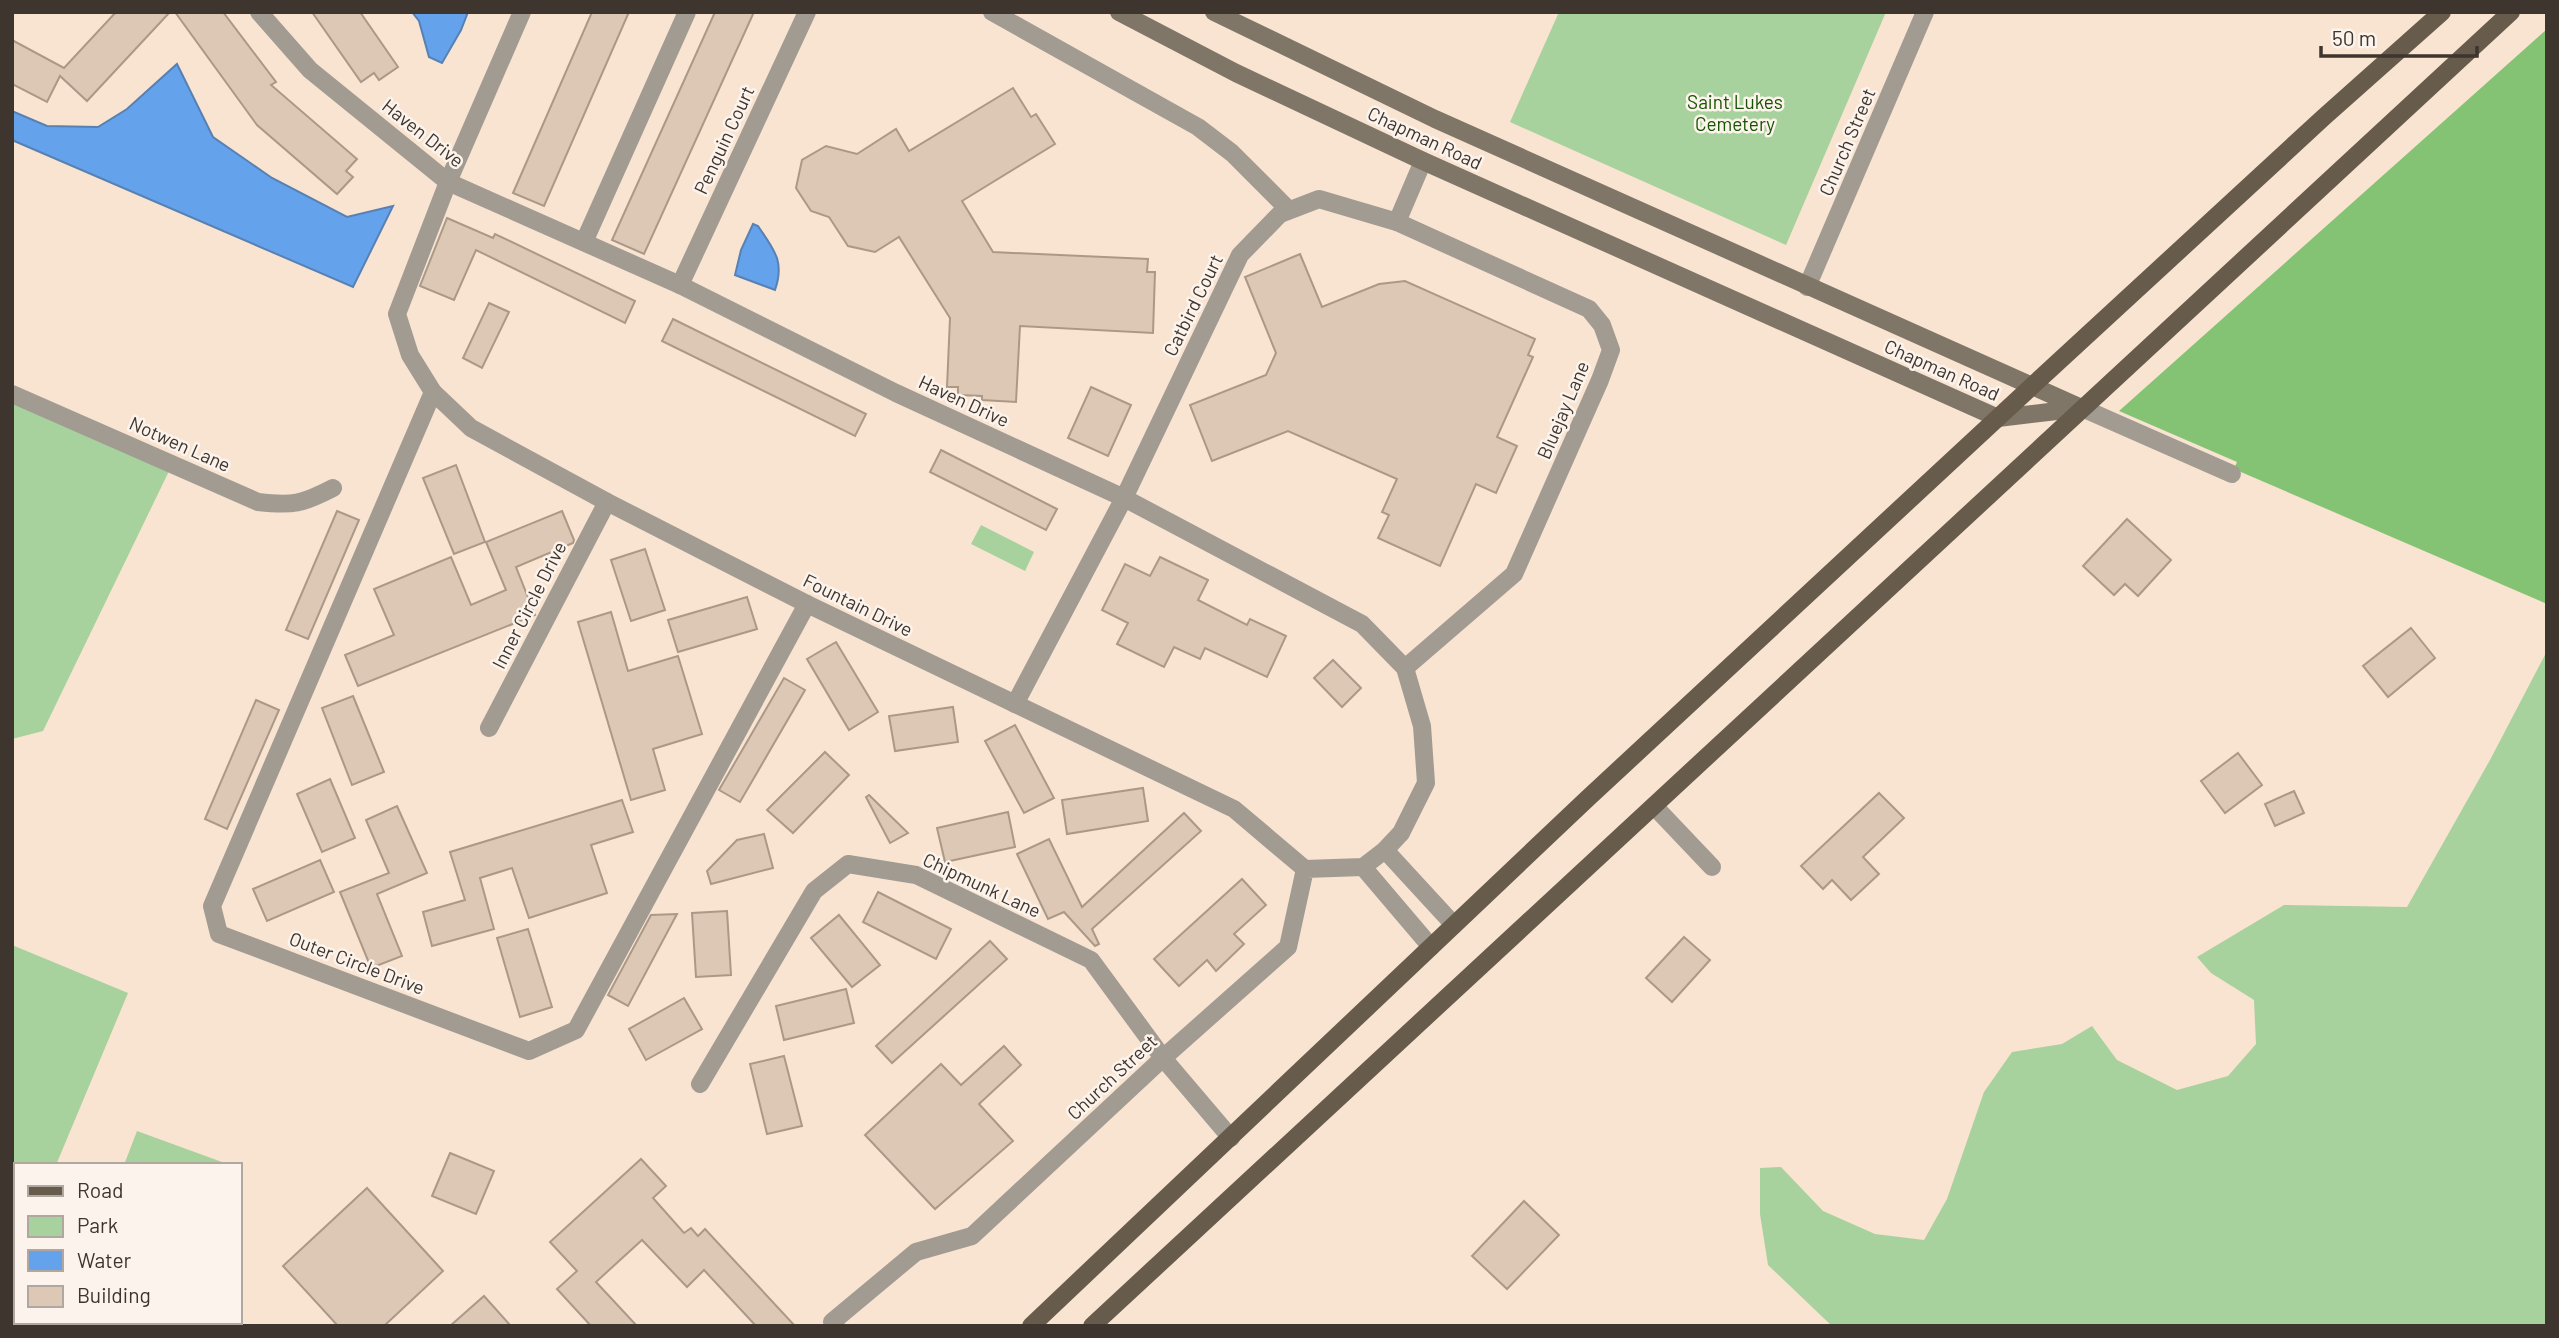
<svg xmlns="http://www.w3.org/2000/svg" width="2559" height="1338" viewBox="0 0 2559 1338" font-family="Barlow,sans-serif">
<rect width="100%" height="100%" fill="#f9e4d1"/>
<g fill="#a7d19d">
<path d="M1559,12H1886L1786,245L1510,122Z"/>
<path d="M12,401L171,467L43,731L12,739Z"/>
<path d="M981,525L1034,552L1025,571L971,544Z"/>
<path d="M2547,651V1326H1832L1768,1265L1760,1214V1168L1781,1167L1823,1211L1875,1234L1924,1240L1947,1199L1984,1092L2012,1052L2062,1044L2092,1026L2117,1060L2177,1090L2228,1076L2256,1044L2254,1000L2211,973L2197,957L2284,905L2407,907L2490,760Z"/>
<path d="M12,945L128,993L56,1165H16V1245L12,1244Z"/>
<path d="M137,1131L222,1162L221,1165H124Z"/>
</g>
<path fill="#84c374" d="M2547,29V604L2234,469L2237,462L2119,411Z"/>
<g fill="#64a2ec" stroke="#5881b3" stroke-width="2">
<path d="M412,12H468L461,30L442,63L429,57L419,21Z"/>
<path d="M177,64L213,137L272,178L347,217L393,206L353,287L12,140V111L47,126L98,127L127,109Z"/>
<path d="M753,224L758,226C774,250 785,261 775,290L735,275L741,250Z"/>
</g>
<g fill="#ddc8b5" stroke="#ab9886" stroke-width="2">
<path d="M116,12H170L87,101L60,76L47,102L12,84V40L64,68Z"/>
<path d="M175,12H223L276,82L271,85L357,159L346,171L353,177L337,194L257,125Z"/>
<path d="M312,12H360L398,67L379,80L374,73L361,82Z"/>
<path d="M592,12H629L544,206L513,193Z"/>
<path d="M715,12H754L644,254L612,240Z"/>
<path d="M1013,88L1031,117L1036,114L1055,144L962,201L993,252L1148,259L1147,272H1155L1153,333L1020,326L1016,402L982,400V396L958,395V387H947L950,318L899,237L875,252L848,246L829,217L811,211L796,188L802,160L826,146L857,154L896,129L909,151Z"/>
<path d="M447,218L493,238L495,234L635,301L625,323L476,250L454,300L420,286Z"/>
<path d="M1300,254L1322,307L1379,284L1405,281L1535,339L1528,355L1533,357L1497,437L1517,446L1496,493L1476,484L1440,566L1378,538L1389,515L1382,512L1397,479L1288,431L1212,461L1190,405L1266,375L1276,353L1245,277Z"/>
<path d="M489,303L509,312L482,368L463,358Z"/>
<path d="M673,319L866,414L855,436L662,341Z"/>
<path d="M1091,387L1131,405L1108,456L1068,438Z"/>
<path d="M941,450L1057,509L1046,530L930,472Z"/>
<path d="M456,465L485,542L454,554L423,478Z"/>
<path d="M337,511L359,520L308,639L286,630Z"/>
<path d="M562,511L574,540L573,543L516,567L535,615L358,686L345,655L394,635L374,589L451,557L471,605L506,590L486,542Z"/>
<path d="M2127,519L2171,560L2138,596L2125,584L2114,595L2083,566Z"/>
<path d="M645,549L665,610L631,621L611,560Z"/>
<path d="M1160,557L1208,580L1198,600L1247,625L1250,619L1286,636L1267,677L1205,648L1200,659L1174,647L1164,667L1117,644L1128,623L1102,610L1125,564L1150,576Z"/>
<path d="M747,597L757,629L678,652L668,620Z"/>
<path d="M611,612L628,671L678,656L702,734L653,749L665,790L631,800L578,622Z"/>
<path d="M2411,628L2435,658L2388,697L2363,666Z"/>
<path d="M836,642L878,712L849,730L807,659Z"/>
<path d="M1333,660L1361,688L1342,707L1314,678Z"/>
<path d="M784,678L805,690L740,802L719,790Z"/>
<path d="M353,696L384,772L352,785L322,708Z"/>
<path d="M256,700L279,710L227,829L205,819Z"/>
<path d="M953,707L958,742L895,751L889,716Z"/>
<path d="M1015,725L1054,798L1024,813L985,741Z"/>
<path d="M825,752L849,775L793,833L767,810Z"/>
<path d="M2238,753L2262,785L2225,813L2201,781Z"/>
<path d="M330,779L355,838L322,852L297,794Z"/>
<path d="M1143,788L1148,821L1067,834L1062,800Z"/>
<path d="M2294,791L2304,813L2275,826L2265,804Z"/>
<path d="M1879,793L1904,818L1863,857L1879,874L1851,900L1832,880L1823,889L1801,866Z"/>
<path d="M869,795L908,833L890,843L866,797Z"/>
<path d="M622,800L633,832L591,845L607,893L529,918L512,868L480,878L494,929L432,946L423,912L465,900L450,852Z"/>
<path d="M397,806L427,873L377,894L402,956L371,968L340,892L389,873L366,820Z"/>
<path d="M1008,812L1015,847L945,862L937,828Z"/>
<path d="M1184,813L1201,831L1092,929L1099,944L1095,946L1064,912L1048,919L1017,854L1049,839L1082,907Z"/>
<path d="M764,834L773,868L711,884L707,871L737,840Z"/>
<path d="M320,860L334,892L267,921L253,889Z"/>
<path d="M1242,879L1266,905L1234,934L1244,944L1216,971L1207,960L1179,986L1154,959Z"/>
<path d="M878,892L951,929L936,959L863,922Z"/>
<path d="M727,911L731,975L696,977L692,913Z"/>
<path d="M677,914L628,1006L608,995L651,915Z"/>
<path d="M839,915L880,965L852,987L811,938Z"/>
<path d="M528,929L552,1007L520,1017L497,938Z"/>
<path d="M1684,937L1710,960L1672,1002L1646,978Z"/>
<path d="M990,941L1007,959L892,1063L876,1046Z"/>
<path d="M846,989L854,1023L784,1040L776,1006Z"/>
<path d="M684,998L702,1029L646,1060L629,1029Z"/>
<path d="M1004,1046L1021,1065L979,1104L1013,1141L935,1209L865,1135L941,1064L961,1085Z"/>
<path d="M784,1056L802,1126L767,1134L750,1064Z"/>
<path d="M450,1153L494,1171L476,1214L432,1196Z"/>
<path d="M641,1159L666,1186L653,1198L684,1233L691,1228L698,1236L705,1229L795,1326H756L704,1270L687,1287L642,1240L596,1282L637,1326H591L557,1289L577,1271L550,1242Z"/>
<path d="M367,1188L443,1271L384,1326H338L283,1266Z"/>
<path d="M1524,1201L1559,1235L1507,1289L1472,1256Z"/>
<path d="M484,1296L511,1326H450Z"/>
</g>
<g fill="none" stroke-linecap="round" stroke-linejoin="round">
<g stroke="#a19b92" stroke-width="18">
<path d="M259,12L310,70L448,182L680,285L896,393L1124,498L1362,624L1405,668L1422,726L1426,783L1401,833L1385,850L1363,867L1305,869L1288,947L1163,1058L972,1236L916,1252L832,1322L836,1326"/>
<path d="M522,12L448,182L397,314L410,355L433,392L471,428L607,502L807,604L1234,809L1305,869"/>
<path d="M992,12L1198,127L1232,153L1289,210"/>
<path d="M584,242L687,12"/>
<path d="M680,285L807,12"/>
<path d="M1807,287L1925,12"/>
<path d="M433,392L212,906L219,934L529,1051L576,1030L807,604"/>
<path d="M12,394L258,502C293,506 302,504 333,488"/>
<path d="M2082,408L2232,474"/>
<path d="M1405,668L1514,574L1600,380L1611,350L1602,325L1589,309L1397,222L1423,161"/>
<path d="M1015,704L1124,498L1240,255L1280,214L1319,199L1397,222"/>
<path d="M489,728L607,502"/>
<path d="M1654,806L1712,867"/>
<path d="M1385,850L1454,925"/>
<path d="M1363,867L1431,947"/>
<path d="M700,1084L814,891L848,864L916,875L1091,960L1163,1058L1231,1138"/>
</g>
<g stroke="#7f7668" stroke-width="18">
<path d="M1119,12L1236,73L1423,161L1998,418L2082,408"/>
<path d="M1214,12L1435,119L2079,407"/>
</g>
<g stroke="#675c4b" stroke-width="18">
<path d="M1031,1326L1587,799L2031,387L2324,117L2442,12"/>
<path d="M1092,1326L2511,12"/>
</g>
</g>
<g text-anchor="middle" stroke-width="5" stroke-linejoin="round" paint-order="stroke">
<g font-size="19" fill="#155300" stroke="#fcf4ec">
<text x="1735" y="109">Saint Lukes<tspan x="1735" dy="22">Cemetery</tspan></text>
</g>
<g font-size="19" fill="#3d352e" stroke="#fcf4ec">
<text transform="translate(423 133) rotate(38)" y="7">Haven Drive</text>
<text transform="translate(1425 138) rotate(25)" y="7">Chapman Road</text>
<text transform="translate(724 140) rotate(-65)" y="7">Penguin Court</text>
<text transform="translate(1847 142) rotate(-67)" y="7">Church Street</text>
<text transform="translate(1193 305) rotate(-64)" y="7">Catbird Court</text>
<text transform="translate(1942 370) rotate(24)" y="7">Chapman Road</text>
<text transform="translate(964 401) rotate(25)" y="7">Haven Drive</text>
<text transform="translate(1563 410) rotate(-67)" y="7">Bluejay Lane</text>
<text transform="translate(180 444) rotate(24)" y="7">Notwen Lane</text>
<text transform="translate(529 605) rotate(-63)" y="7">Inner Circle Drive</text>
<text transform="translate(858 605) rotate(26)" y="7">Fountain Drive</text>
<text transform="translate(982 885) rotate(25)" y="7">Chipmunk Lane</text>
<text transform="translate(357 963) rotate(21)" y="7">Outer Circle Drive</text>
<text transform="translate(1112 1077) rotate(-43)" y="7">Church Street</text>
</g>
</g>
<rect width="2559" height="1338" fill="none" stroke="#3d352e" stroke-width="28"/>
<rect x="14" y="1163" width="228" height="161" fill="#fcf4ec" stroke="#b0a8a0" stroke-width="2"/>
<rect x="28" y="1186" width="35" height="10" fill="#675c4b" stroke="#b0a8a0" stroke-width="2"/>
<text x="77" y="1198" font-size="21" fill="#3d352e">Road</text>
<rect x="28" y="1216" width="35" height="21" fill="#a7d19d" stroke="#b0a8a0" stroke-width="2"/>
<text x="77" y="1233" font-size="21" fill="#3d352e">Park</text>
<rect x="28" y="1250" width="35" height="21" fill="#64a2ec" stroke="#b0a8a0" stroke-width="2"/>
<text x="77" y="1268" font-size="21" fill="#3d352e">Water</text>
<rect x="28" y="1286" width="35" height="21" fill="#ddc8b5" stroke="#b0a8a0" stroke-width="2"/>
<text x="77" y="1303" font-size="21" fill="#3d352e">Building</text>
<path d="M2321 46v10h156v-10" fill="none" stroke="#3d352e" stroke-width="3.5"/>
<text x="2332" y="46" font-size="21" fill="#3d352e" stroke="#fcf4ec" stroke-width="5" paint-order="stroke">50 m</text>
</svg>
